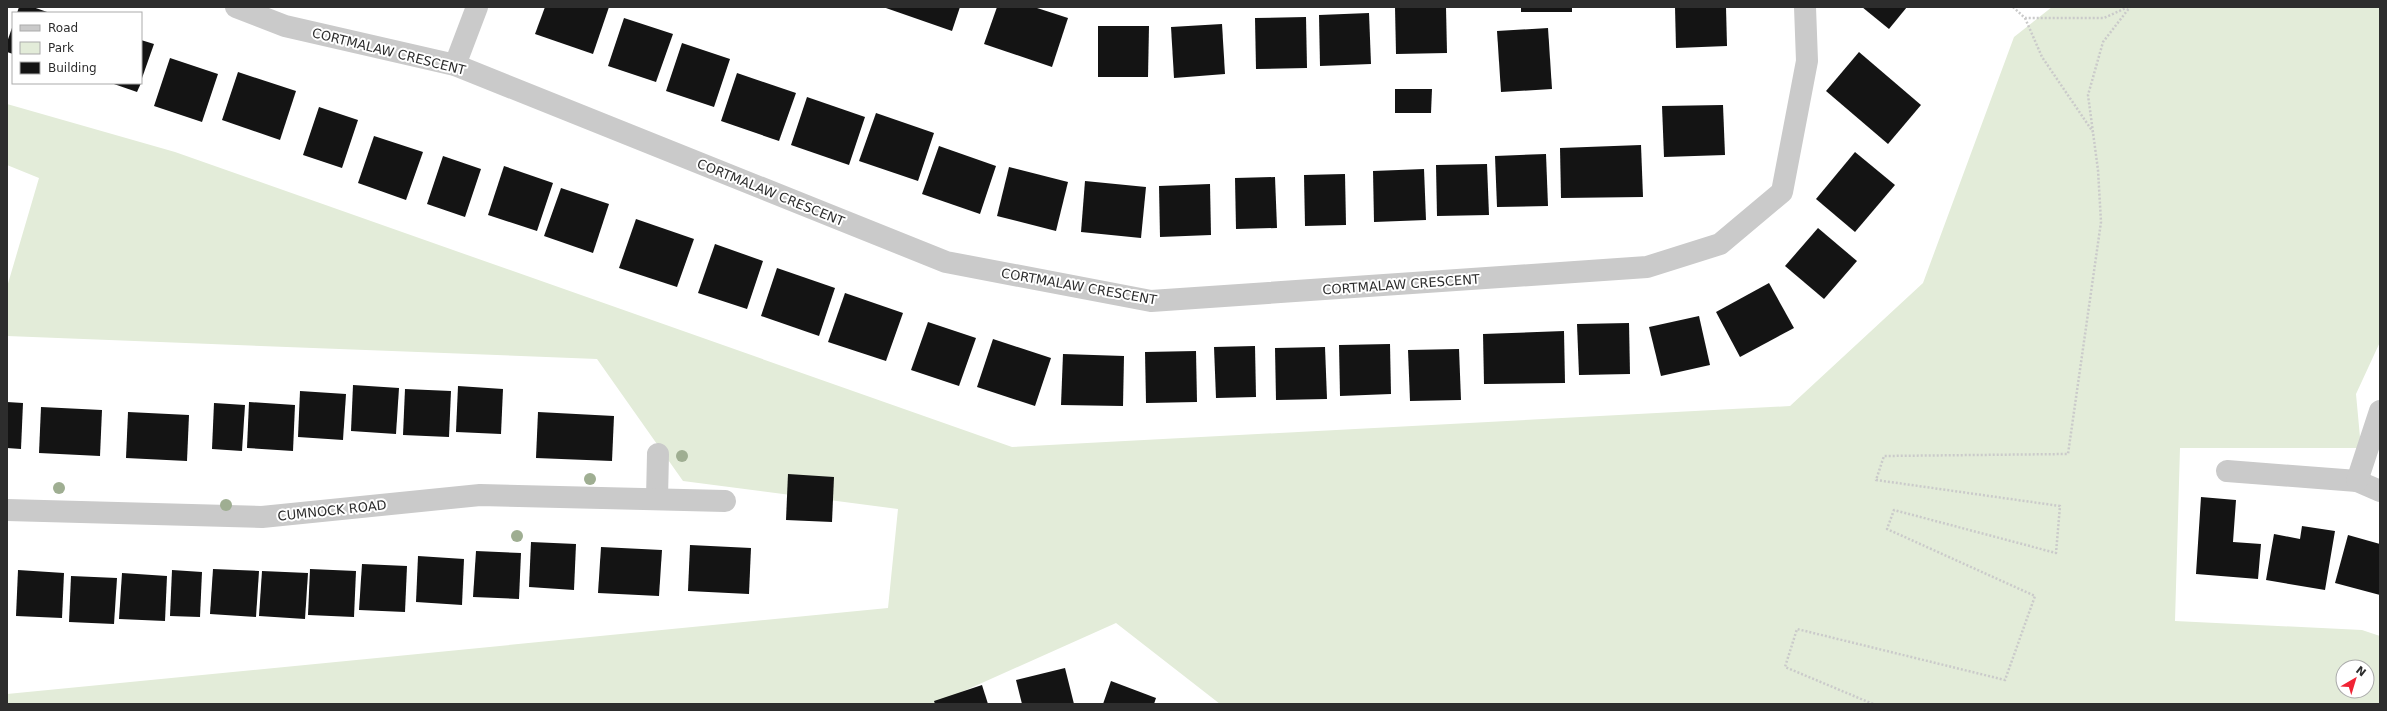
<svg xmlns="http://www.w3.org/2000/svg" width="2387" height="711" viewBox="0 0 2387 711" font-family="'DejaVu Sans',sans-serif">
<rect width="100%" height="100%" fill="#fff"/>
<path fill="#e3ecd9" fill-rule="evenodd" d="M2052,7H2380V342L2356,394L2361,448H2180L2175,621L2362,630L2380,636V704H1220L1116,623L935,704H7V694L888,608L898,509L683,481L597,359L7,336V287L39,178L7,165V104L175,152L1012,447L1790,406L1923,283L2014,37ZM2343,667H2367V691H2343Z"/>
<g fill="#141414">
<path d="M19,7H33L50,13H17Z"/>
<path d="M545,7H609L593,54L535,34Z"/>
<path d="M883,7H960L952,31Z"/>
<path d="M997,7H1034L1068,18L1052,67L984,44Z"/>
<path d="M1395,7H1446L1447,53L1396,54Z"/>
<rect x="1521" y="7" width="51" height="5"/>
<path d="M1675,7H1726L1727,46L1676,48Z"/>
<path d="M1862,7H1907L1889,29Z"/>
<path d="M1369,13L1371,64L1320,66L1319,15Z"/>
<path d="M1306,17L1307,68L1256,69L1255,18Z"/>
<path d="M624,18L673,34L656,82L608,66Z"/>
<path d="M1222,24L1225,74L1174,78L1171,27Z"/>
<path d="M13,25V54L7,52V42Z"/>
<path d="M1098,26H1149L1148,77H1098Z"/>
<path d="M1548,28L1552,89L1501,92L1497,31Z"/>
<path d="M141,40L154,44L141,81Z"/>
<path d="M682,43L730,59L714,107L666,91Z"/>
<path d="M1859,52L1921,105L1888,144L1826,91Z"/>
<path d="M170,58L218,74L202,122L154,106Z"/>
<path d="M238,72L296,91L280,140L222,120Z"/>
<path d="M737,73L796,93L779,141L721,121Z"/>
<path d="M111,83H141L137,92Z"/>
<path d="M1395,89H1432L1431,113H1395Z"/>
<path d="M807,97L865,117L849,165L791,145Z"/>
<path d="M1723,105L1725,155L1664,157L1662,106Z"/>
<path d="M319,107L358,120L342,168L303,155Z"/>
<path d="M876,113L934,133L918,181L859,161Z"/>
<path d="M374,136L423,152L406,200L358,183Z"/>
<path d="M1641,145L1643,197L1561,198L1560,148Z"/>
<path d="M939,146L996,166L980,214L922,194Z"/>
<path d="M1855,152L1895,185L1855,232L1816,199Z"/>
<path d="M1546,154L1548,206L1497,207L1495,156Z"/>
<path d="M443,156L481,169L465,217L427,204Z"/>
<path d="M1487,164L1489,215L1437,216L1436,165Z"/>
<path d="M504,166L553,183L537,231L488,215Z"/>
<path d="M1009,167L1068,182L1056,231L997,216Z"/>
<path d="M1424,169L1426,220L1374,222L1373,171Z"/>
<path d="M1345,174L1346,225L1305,226L1304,175Z"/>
<path d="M1275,177L1277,228L1236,229L1235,178Z"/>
<path d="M1085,181L1146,187L1141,238L1081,232Z"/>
<path d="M1210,184L1211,235L1160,237L1159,186Z"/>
<path d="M561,188L609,204L593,253L544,236Z"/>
<path d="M636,219L694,239L677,287L619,268Z"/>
<path d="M1818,228L1857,261L1824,299L1785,266Z"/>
<path d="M715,244L763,261L747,309L698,293Z"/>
<path d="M777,268L835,288L819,336L761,316Z"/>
<path d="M1769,283L1794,328L1740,357L1716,312Z"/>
<path d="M845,293L903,313L886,361L828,342Z"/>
<path d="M1699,316L1710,365L1661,376L1649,327Z"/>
<path d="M928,322L976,338L959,386L911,370Z"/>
<path d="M1629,323L1630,374L1579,375L1577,324Z"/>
<path d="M1564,331L1565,383L1484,384L1483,334Z"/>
<path d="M993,339L1051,358L1035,406L977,387Z"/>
<path d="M1390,344L1391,394L1340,396L1339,345Z"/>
<path d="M1255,346L1256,397L1216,398L1214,347Z"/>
<path d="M1325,347L1327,399L1276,400L1275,348Z"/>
<path d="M1459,349L1461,400L1410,401L1408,350Z"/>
<path d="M1196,351L1197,402L1146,403L1145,352Z"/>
<path d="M1063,354L1124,356L1123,406L1061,405Z"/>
<path d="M353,385L399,388L396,434L351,431Z"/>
<path d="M458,386L503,389L501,434L456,432Z"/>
<path d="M405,389L451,391L449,437L403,435Z"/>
<path d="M300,391L346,394L343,440L298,437Z"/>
<path d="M7,402L23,403L21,449L7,448Z"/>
<path d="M249,402L295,405L293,451L247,448Z"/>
<path d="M214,403L245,405L242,451L212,449Z"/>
<path d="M41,407L102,410L100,456L39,453Z"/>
<path d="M128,412L189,415L187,461L126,458Z"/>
<path d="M538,412L614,416L612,461L536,458Z"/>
<path d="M788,474L834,477L832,522L786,520Z"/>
<path d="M2201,497L2236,500L2233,542L2261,544L2258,579L2196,574Z"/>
<path d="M2302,526L2335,531L2325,590L2266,580L2274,534L2300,539Z"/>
<path d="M2348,535L2380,544V595L2335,583Z"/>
<path d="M531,542L576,544L574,590L529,587Z"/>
<path d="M690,545L751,548L749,594L688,591Z"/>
<path d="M601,547L662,550L659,596L598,593Z"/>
<path d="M476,551L521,553L519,599L473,597Z"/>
<path d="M418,556L464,559L462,605L416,602Z"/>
<path d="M362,564L407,566L405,612L359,610Z"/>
<path d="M213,569L259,571L256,617L210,614Z"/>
<path d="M310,569L356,571L354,617L308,615Z"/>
<path d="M18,570L64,573L62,618L16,616Z"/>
<path d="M172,570L202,572L200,617L170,616Z"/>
<path d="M262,571L308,573L305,619L259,616Z"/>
<path d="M122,573L167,576L165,621L119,619Z"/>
<path d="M71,576L117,578L114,624L69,622Z"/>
<path d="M1065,668L1074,704H1022L1016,680Z"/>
<path d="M1111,681L1156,698L1154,704H1103Z"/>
<path d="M982,685L988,704H935L934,701Z"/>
</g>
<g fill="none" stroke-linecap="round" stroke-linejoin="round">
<g stroke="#cacaca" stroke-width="2.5" stroke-dasharray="2 2" stroke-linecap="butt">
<path d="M2013,7L2025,18H2104L2128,7"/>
<path d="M2025,18L2042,57L2093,132"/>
<path d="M1873,704L1785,667L1797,629L2005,680L2035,596L1887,529L1894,510L2056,553L2060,506L1876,480L1884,456L2068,454L2101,222L2098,170L2088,95L2103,42L2130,7"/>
</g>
<g stroke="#cacaca" stroke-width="22">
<path d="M236,7L285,26L455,65L946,262L1151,301L1647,267L1720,244L1782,192L1807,61L1805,7"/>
<path d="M455,65L477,7"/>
<path d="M2227,471L2357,481L2380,491"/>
<path d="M2357,481L2380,411"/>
<path d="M657,498L658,454"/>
<path d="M7,510L262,517L480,495L725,501"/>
</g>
</g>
<g fill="#9fae92">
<circle cx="682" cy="456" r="6"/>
<circle cx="590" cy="479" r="6"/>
<circle cx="59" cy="488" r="6"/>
<circle cx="226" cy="505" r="6"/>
<circle cx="517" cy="536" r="6"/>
</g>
<g text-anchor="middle" stroke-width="4" stroke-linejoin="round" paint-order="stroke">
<g font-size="13" fill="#2d2d2d" stroke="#fff">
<text transform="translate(389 51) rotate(14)" y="5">CORTMALAW CRESCENT</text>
<text transform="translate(771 192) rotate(22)" y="5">CORTMALAW CRESCENT</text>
<text transform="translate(1401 284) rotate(-4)" y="5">CORTMALAW CRESCENT</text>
<text transform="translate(1079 286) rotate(10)" y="5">CORTMALAW CRESCENT</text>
<text transform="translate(332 510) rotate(-6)" y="5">CUMNOCK ROAD</text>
</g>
</g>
<rect width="2387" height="711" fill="none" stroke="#2d2d2d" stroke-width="16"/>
<rect x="12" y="12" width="130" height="72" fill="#ffffff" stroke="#ababab"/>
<rect x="20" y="25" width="20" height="6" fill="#cacaca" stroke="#ababab"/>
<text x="48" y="32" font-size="12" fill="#2d2d2d">Road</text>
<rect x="20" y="42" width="20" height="12" fill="#e3ecd9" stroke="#ababab"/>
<text x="48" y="52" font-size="12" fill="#2d2d2d">Park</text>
<rect x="20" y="62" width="20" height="12" fill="#141414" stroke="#ababab"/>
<text x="48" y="72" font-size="12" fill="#2d2d2d">Building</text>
<g transform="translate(2355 679) rotate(38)"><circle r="19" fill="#ffffff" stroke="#ababab"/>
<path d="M0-3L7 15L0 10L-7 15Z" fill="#f02334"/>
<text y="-6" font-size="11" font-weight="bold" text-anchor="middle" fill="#2d2d2d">N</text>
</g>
</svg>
